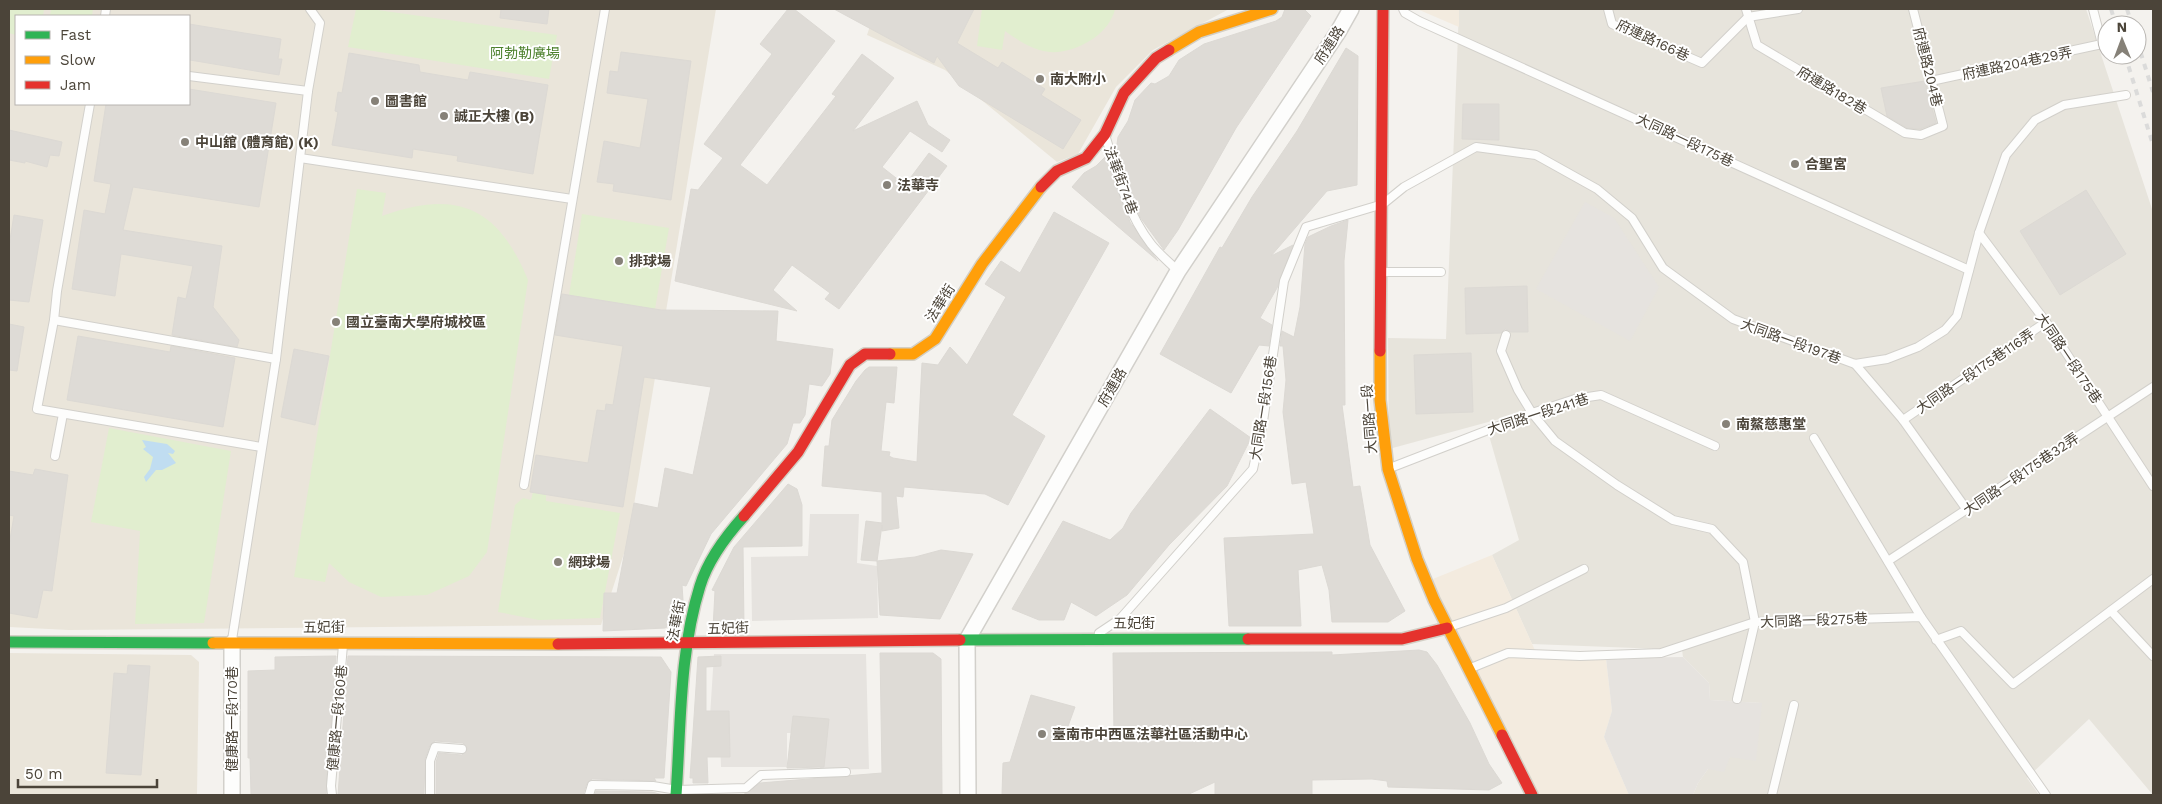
<svg xmlns="http://www.w3.org/2000/svg" width="2162" height="804" viewBox="0 0 2162 804" font-family="'Work Sans','Noto Sans TC',sans-serif">
<rect width="100%" height="100%" fill="#f4f2ee"/>
<path fill="#e7e4dc" d="M1459,9H2086L2153,212V795L2089,719L2027,778L2039,795H1693L1698,783L1708,769L1730,757L1761,703L1710,700L1709,683L1683,657L1681,642L1661,649L1532,644L1492,555L1519,540L1488,432L1537,415L1520,391L1504,351L1512,320L1505,323L1498,352L1525,412L1389,449L1388,338L1446,339Z"/>
<g fill="#f3ebdf">
<path d="M1417,9H1459V27Z"/>
<path d="M1492,555L1538,657L1606,658L1612,711L1604,737L1629,795H1536L1428,581Z"/>
</g>
<g fill="#eae5da" fill-rule="evenodd">
<path d="M9,9H716L628,541L601,625L69,630L9,627ZM16,16H189V104H16Z"/>
<path d="M835,9H1229L1153,50L1116,87L1078,154L1057,162L945,70L867,35L870,26Z"/>
<path d="M9,653L191,655L199,662L197,795H9Z"/>
</g>
<g fill="#e1eecf">
<path d="M9,9H44L43,16H16V35L9,33Z"/>
<path d="M51,9H93L92,16H50Z"/>
<path d="M356,9H370L557,35L549,79L348,47Z"/>
<path d="M982,9H1115C1110,32 1082,50 1057,52C1038,54 1019,41 1005,31L1002,50L977,46Z"/>
<path d="M357,189L386,193L382,216C457,189 498,207 528,280L487,552L469,576L427,595L381,597L349,582L329,563L325,582L294,577Z"/>
<path d="M582,214L669,228L655,309L569,295Z"/>
<path d="M109,428L231,451L204,623L135,624L140,531L91,522Z"/>
<path d="M533,492L546,494V501L620,513L600,618L539,620L498,612L515,505L523,498L531,500Z"/>
</g>
<g fill="#e6e3df">
<path d="M1585,202L1614,218L1659,287L1630,341L1536,289Z"/>
<path d="M810,514H859L857,563L877,566L878,618L752,621L751,557L808,556Z"/>
<path d="M714,654H866L869,769L820,770L818,723L796,733H787V767H721L719,714L710,716Z"/>
<path d="M1683,657L1709,683L1710,700L1762,703L1756,761L1730,757L1724,772L1708,769L1698,783L1693,795H1629L1604,737L1612,711L1606,658Z"/>
</g>
<path fill="#c0ddf1" d="M142,440L167,444L175,451L173,454L168,453L176,463L162,470H156L146,482L144,477L150,469L153,457L143,449L146,447Z"/>
<g fill="#dedbd6" stroke="#dcd9d4">
<path d="M501,9H549L547,24L500,18Z"/>
<path d="M788,9H794L835,41L740,165L767,185L836,96L832,94L862,54L894,78L853,131L917,101L928,125L950,140L942,152L910,131L882,167L905,185L929,153L947,166L839,309L825,299L830,293L792,265L773,290L797,311L675,281L691,189L698,190L723,158L704,144L772,54L760,44Z"/>
<path d="M834,9H974L957,43L998,68L1002,62L1045,89L1041,95L1081,120L1063,149L959,86L937,56L934,63Z"/>
<path d="M1285,9H1304L1311,16L1236,128L1178,230L1164,250L1140,217L1116,151L1118,137L1128,121L1135,100L1151,83L1155,84L1169,76L1179,60L1204,44L1276,21L1282,17Z"/>
<path d="M189,24L281,39L278,59H282L279,75L190,60Z"/>
<path d="M1346,48L1358,56L1357,185L1327,191L1271,256L1293,245L1277,288L1260,318L1272,325L1269,346L1259,345L1231,393L1160,354L1220,247L1222,248L1252,197L1297,131Z"/>
<path d="M621,52L691,61L671,200L613,191L614,184L597,182L604,141L640,148L648,99L607,93L610,71L618,72Z"/>
<path d="M349,53L419,65L420,72L468,80L470,72L548,85L533,174L457,161L458,156L413,149L412,158L332,145L338,112L335,111L338,92L342,93Z"/>
<path d="M1925,81L1936,123L1920,129L1907,128L1887,116L1881,88Z"/>
<path d="M189,89L276,103L259,207L133,187L123,230L222,246L213,307L239,340L237,347L172,335L178,297L186,299L193,266L121,254L115,296L72,289L84,210L105,214L111,184L94,181L106,104H189Z"/>
<path d="M1463,104H1499V140L1462,139Z"/>
<path d="M9,130L62,142L59,156L50,155L47,167L25,161V163L9,160Z"/>
<path d="M1106,156L1130,222L1158,261L1072,187L1084,173L1096,166Z"/>
<path d="M2086,190L2126,254L2060,295L2020,231Z"/>
<path d="M1054,212L1109,243L1012,415L1045,436L1008,505L985,494L904,487L903,497L896,496L899,528L882,531V525L877,561L861,560L866,521L882,523V492L822,486L825,446H829L832,420L856,381L865,370L869,367H897L894,403L886,402L881,451L890,452L889,456L893,458L917,462L922,363L938,365L950,347L967,365L1006,297L985,284L1001,261L1020,273Z"/>
<path d="M14,215L43,220L29,302L9,300V246Z"/>
<path d="M1348,220L1344,261L1345,405H1342L1353,487L1360,486L1370,545L1405,611L1388,622H1332L1329,590L1322,565L1298,570L1301,626H1229L1224,538L1314,534L1306,482L1292,484L1283,412L1286,380L1283,346H1280L1282,331L1294,337L1300,307L1305,244L1308,237L1331,226Z"/>
<path d="M1527,286L1528,332H1511L1505,329L1501,333L1466,334L1465,288Z"/>
<path d="M562,294L661,310L778,311L776,341L833,349L830,374L822,386L809,384L805,415L800,423H793L787,444L711,534L686,586L682,585L683,600L678,621L665,628L603,631L604,593H617L634,503L658,508L665,468L693,475L711,387L644,377L623,507L530,492L536,455L588,463L597,410L605,411L606,404L613,405L623,346L555,335Z"/>
<path d="M9,324L24,327L17,371L9,370Z"/>
<path d="M78,336L170,352L171,346L235,358L223,427L67,400Z"/>
<path d="M294,349L329,356L315,425L281,417Z"/>
<path d="M1471,353L1473,412L1416,414L1414,355Z"/>
<path d="M1210,409L1251,438L1227,486L1169,545L1127,595L1096,616L1071,602L1064,620H1039L1012,609L1063,521L1110,540L1123,528L1131,513Z"/>
<path d="M35,469L68,475L52,591L43,590L37,618L9,613V545L14,516L9,515V471L33,475Z"/>
<path d="M788,484L797,489L802,505V546L743,547L744,628L713,629L715,591L712,590L734,547Z"/>
<path d="M941,550L973,554L940,619L880,615L877,561L915,557Z"/>
<path d="M1419,650L1427,652L1437,665L1470,723L1489,764L1502,783L1489,790L1388,787L1387,781L1372,779L1312,780V795H1215V782L1187,795H1002L1003,763L1010,762L1031,695L1075,707L1063,740L1114,736L1113,653L1332,652V655Z"/>
<path d="M880,653H933L941,659L942,795H743L760,783L882,773Z"/>
<path d="M336,656L326,795H251L250,758H248V671L275,670V657Z"/>
<path d="M348,656L661,657L671,672L664,778H654L656,781L592,779L587,783L583,795H436V762L439,753L462,755L468,749L463,743L435,741L430,745L425,759L424,795H338Z"/>
<path d="M721,656V666L706,667V711H729L730,757H707L708,783H693V778H690L698,657Z"/>
<path d="M128,665L150,666L141,775L106,773L114,673L127,674Z"/>
<path d="M793,716L829,719L824,767L787,768Z"/>
<path d="M596,791L652,792L663,795H595Z"/>
</g>
<g fill="none" stroke-linecap="round" stroke-linejoin="round">
<g stroke="#d2d0cb" stroke-width="10">
<g id="lane">
<path d="M1403,9L1405,13L1419,21L1969,270"/>
<path d="M1608,9L1612,24L1702,63L1748,17L1798,9"/>
<path d="M1746,9L1757,45L1905,133L1921,135L1943,126L1913,9"/>
<path d="M105,16L106,9"/>
<path d="M189,76L308,91"/>
<path d="M1931,81L2102,44L2093,9"/>
<path d="M90,104L57,291L54,320L37,409L261,447"/>
<path d="M1106,138C1117,174 1127,213 1151,244C1159,254 1169,262 1178,271"/>
<path d="M300,158L572,199"/>
<path d="M1979,233L2046,322L2153,486"/>
<path d="M1383,272H1441"/>
<path d="M54,320L276,359"/>
<path d="M1506,335L1501,351L1518,390L1532,413L1555,441L1617,485L1673,520L1712,529L1743,562L1755,622L1737,699"/>
<path d="M1855,364L1903,420L1967,510"/>
<path d="M1903,420L2046,322"/>
<path d="M1814,438L1921,617"/>
<path d="M55,456L63,414"/>
<path d="M1390,468L1532,413L1575,399L1601,395L1715,446"/>
<path d="M524,485L605,9"/>
<path d="M1888,561L2153,387"/>
<path d="M2111,611L2153,656"/>
<path d="M1449,627L1506,608L1584,569"/>
<path d="M1099,633L1120,619L1253,469L1262,428L1284,281L1306,227L1383,204L1404,187L1476,147L1536,155L1597,189L1632,218L1663,268L1733,319L1855,364L1887,359L1918,347L1945,330L1957,316L1979,233L2006,155L2035,120L2064,105L2126,95"/>
<path d="M232,640L276,359L308,91L320,23L310,9"/>
<path d="M1936,640L1961,631L2013,684L2153,579"/>
<path d="M1471,668L1508,653L1580,656L1661,653L1755,622L1921,617L2046,795"/>
<path d="M332,795L331,786L343,645"/>
<path d="M430,795V761L435,747L462,749"/>
<path d="M589,795L592,785L653,786L677,790L746,788L761,775L846,772"/>
<path d="M1772,795L1794,705"/>
</g>
</g>
<g stroke="#d2d0cb" stroke-width="18">
<g id="street">
<path d="M232,643V795"/>
<path d="M968,795L967,640L1178,271L1338,32L1351,9"/>
</g>
</g>
<g stroke="#d3cfc5" stroke-width="14">
<g id="fast">
<path d="M960,640L1248,639"/>
<path d="M9,642L213,643"/>
<path d="M676,795C681,726 679,653 700,586C708,560 726,536 744,516"/>
</g>
</g>
<g stroke="#d3cfc5" stroke-width="14">
<g id="slow">
<path d="M1169,50L1199,32L1272,9"/>
<path d="M1380,351V400L1388,469L1417,559L1434,600L1502,735"/>
<path d="M890,354H913L935,339L982,264L1041,187"/>
<path d="M213,643L558,644"/>
</g>
</g>
<g stroke="#d3cfc5" stroke-width="14">
<g id="jam">
<path d="M1041,187L1057,171L1086,158L1105,134L1124,93L1156,58L1169,50"/>
<path d="M1380,351L1383,9"/>
<path d="M744,516L798,452L850,365L865,354H890"/>
<path d="M1248,639H1402L1447,628"/>
<path d="M558,644L960,640"/>
<path d="M1502,735L1532,795"/>
</g>
</g>
<use href="#lane" stroke="#fdfdfc" stroke-width="8"/>
<use href="#street" stroke="#fdfdfc" stroke-width="15"/>
<use href="#fast" stroke="#30b455" stroke-width="11"/>
<use href="#slow" stroke="#ff9f0a" stroke-width="11"/>
<use href="#jam" stroke="#e5322d" stroke-width="11"/>
<g stroke="#dbdbda" stroke-width="4" stroke-dasharray="6 6" stroke-linecap="butt">
<path d="M2111,9L2116,25"/>
<path d="M2127,9L2132,25"/>
<path d="M2137,41L2153,92"/>
<path d="M2125,55L2153,145"/>
</g>
</g>
<g fill="#868178" stroke="#fff" stroke-width="2">
<circle cx="1040" cy="79" r="5"/>
<circle cx="375" cy="101" r="5"/>
<circle cx="444" cy="116" r="5"/>
<circle cx="185" cy="142" r="5"/>
<circle cx="1795" cy="164" r="5"/>
<circle cx="887" cy="185" r="5"/>
<circle cx="619" cy="261" r="5"/>
<circle cx="336" cy="322" r="5"/>
<circle cx="1726" cy="424" r="5"/>
<circle cx="558" cy="562" r="5"/>
<circle cx="1042" cy="734" r="5"/>
</g>
<g text-anchor="middle" stroke-width="4" stroke-linejoin="round" paint-order="stroke">
<g font-size="14" fill="#4b4439" stroke="#fff">
<text transform="translate(1653 40) rotate(25)" y="5">府連路166巷</text>
<text transform="translate(1329 45) rotate(-57)" y="5">府連路</text>
<text transform="translate(2017 63) rotate(-12)" y="5">府連路204巷29弄</text>
<text transform="translate(1928 67) rotate(76)" y="5">府連路204巷</text>
<text transform="translate(1832 90) rotate(31)" y="5">府連路182巷</text>
<text transform="translate(1685 140) rotate(25)" y="5">大同路一段175巷</text>
<text transform="translate(1121 180) rotate(70)" y="5">法華街74巷</text>
<text transform="translate(940 303) rotate(-58)" y="5">法華街</text>
<text transform="translate(1791 341) rotate(20)" y="5">大同路一段197巷</text>
<text transform="translate(2069 358) rotate(56)" y="5">大同路一段175巷</text>
<text transform="translate(1975 371) rotate(-34)" y="5">大同路一段175巷116弄</text>
<text transform="translate(1112 387) rotate(-60)" y="5">府連路</text>
<text transform="translate(1263 408) rotate(-81)" y="5">大同路一段156巷</text>
<text transform="translate(1538 414) rotate(-18)" y="5">大同路一段241巷</text>
<text transform="translate(1369 419) rotate(-94)" y="5">大同路一段</text>
<text transform="translate(2021 474) rotate(-34)" y="5">大同路一段175巷32弄</text>
<text transform="translate(1814 620) rotate(-2)" y="5">大同路一段275巷</text>
<text transform="translate(676 621) rotate(-79)" y="5">法華街</text>
<text x="1134" y="628">五妃街</text>
<text transform="translate(324 627) rotate(-1)" y="5">五妃街</text>
<text transform="translate(728 628) rotate(-2)" y="5">五妃街</text>
<text transform="translate(337 718) rotate(-85)" y="5">健康路一段160巷</text>
<text transform="translate(232 719) rotate(-90)" y="5">健康路一段170巷</text>
</g>
<g font-size="14" fill="#4a7f2a" stroke="#fff">
<text x="525" y="58">阿勃勒廣場</text>
</g>
<g font-size="14" font-weight="bold" fill="#4b4439" stroke="#fff" text-anchor="start">
<text x="1050" y="84">南大附小</text>
<text x="385" y="106">圖書館</text>
<text x="454" y="121">誠正大樓 (B)</text>
<text x="195" y="147">中山舘 (體育館) (K)</text>
<text x="1805" y="169">合聖宮</text>
<text x="897" y="190">法華寺</text>
<text x="629" y="266">排球場</text>
<text x="346" y="327">國立臺南大學府城校區</text>
<text x="1736" y="429">南鰲慈惠堂</text>
<text x="568" y="567">網球場</text>
<text x="1052" y="739">臺南市中西區法華社區活動中心</text>
</g>
</g>
<rect width="2162" height="804" fill="none" stroke="#4b4439" stroke-width="20"/>
<rect x="15" y="15" width="175" height="90" fill="#ffffff" stroke="#b7b4b0"/>
<rect x="25" y="31" width="25" height="8" fill="#30b455" stroke="#b7b4b0"/>
<text x="60" y="40" font-size="15" fill="#4b4439">Fast</text>
<rect x="25" y="56" width="25" height="8" fill="#ff9f0a" stroke="#b7b4b0"/>
<text x="60" y="65" font-size="15" fill="#4b4439">Slow</text>
<rect x="25" y="81" width="25" height="8" fill="#e5322d" stroke="#b7b4b0"/>
<text x="60" y="90" font-size="15" fill="#4b4439">Jam</text>
<g transform="translate(2122 40) rotate(359)"><circle r="24" fill="#ffffff" stroke="#b7b4b0"/>
<path d="M0-4L9 19L0 12L-9 19Z" fill="#868178"/>
<text y="-8" font-size="14" font-weight="bold" text-anchor="middle" fill="#4b4439">N</text>
</g>
<path d="M18 779v8h139v-8" fill="none" stroke="#4b4439" stroke-width="2.5"/>
<text x="25" y="779" font-size="15" fill="#4b4439" stroke="#ffffff" stroke-width="4" paint-order="stroke">50 m</text>
</svg>
